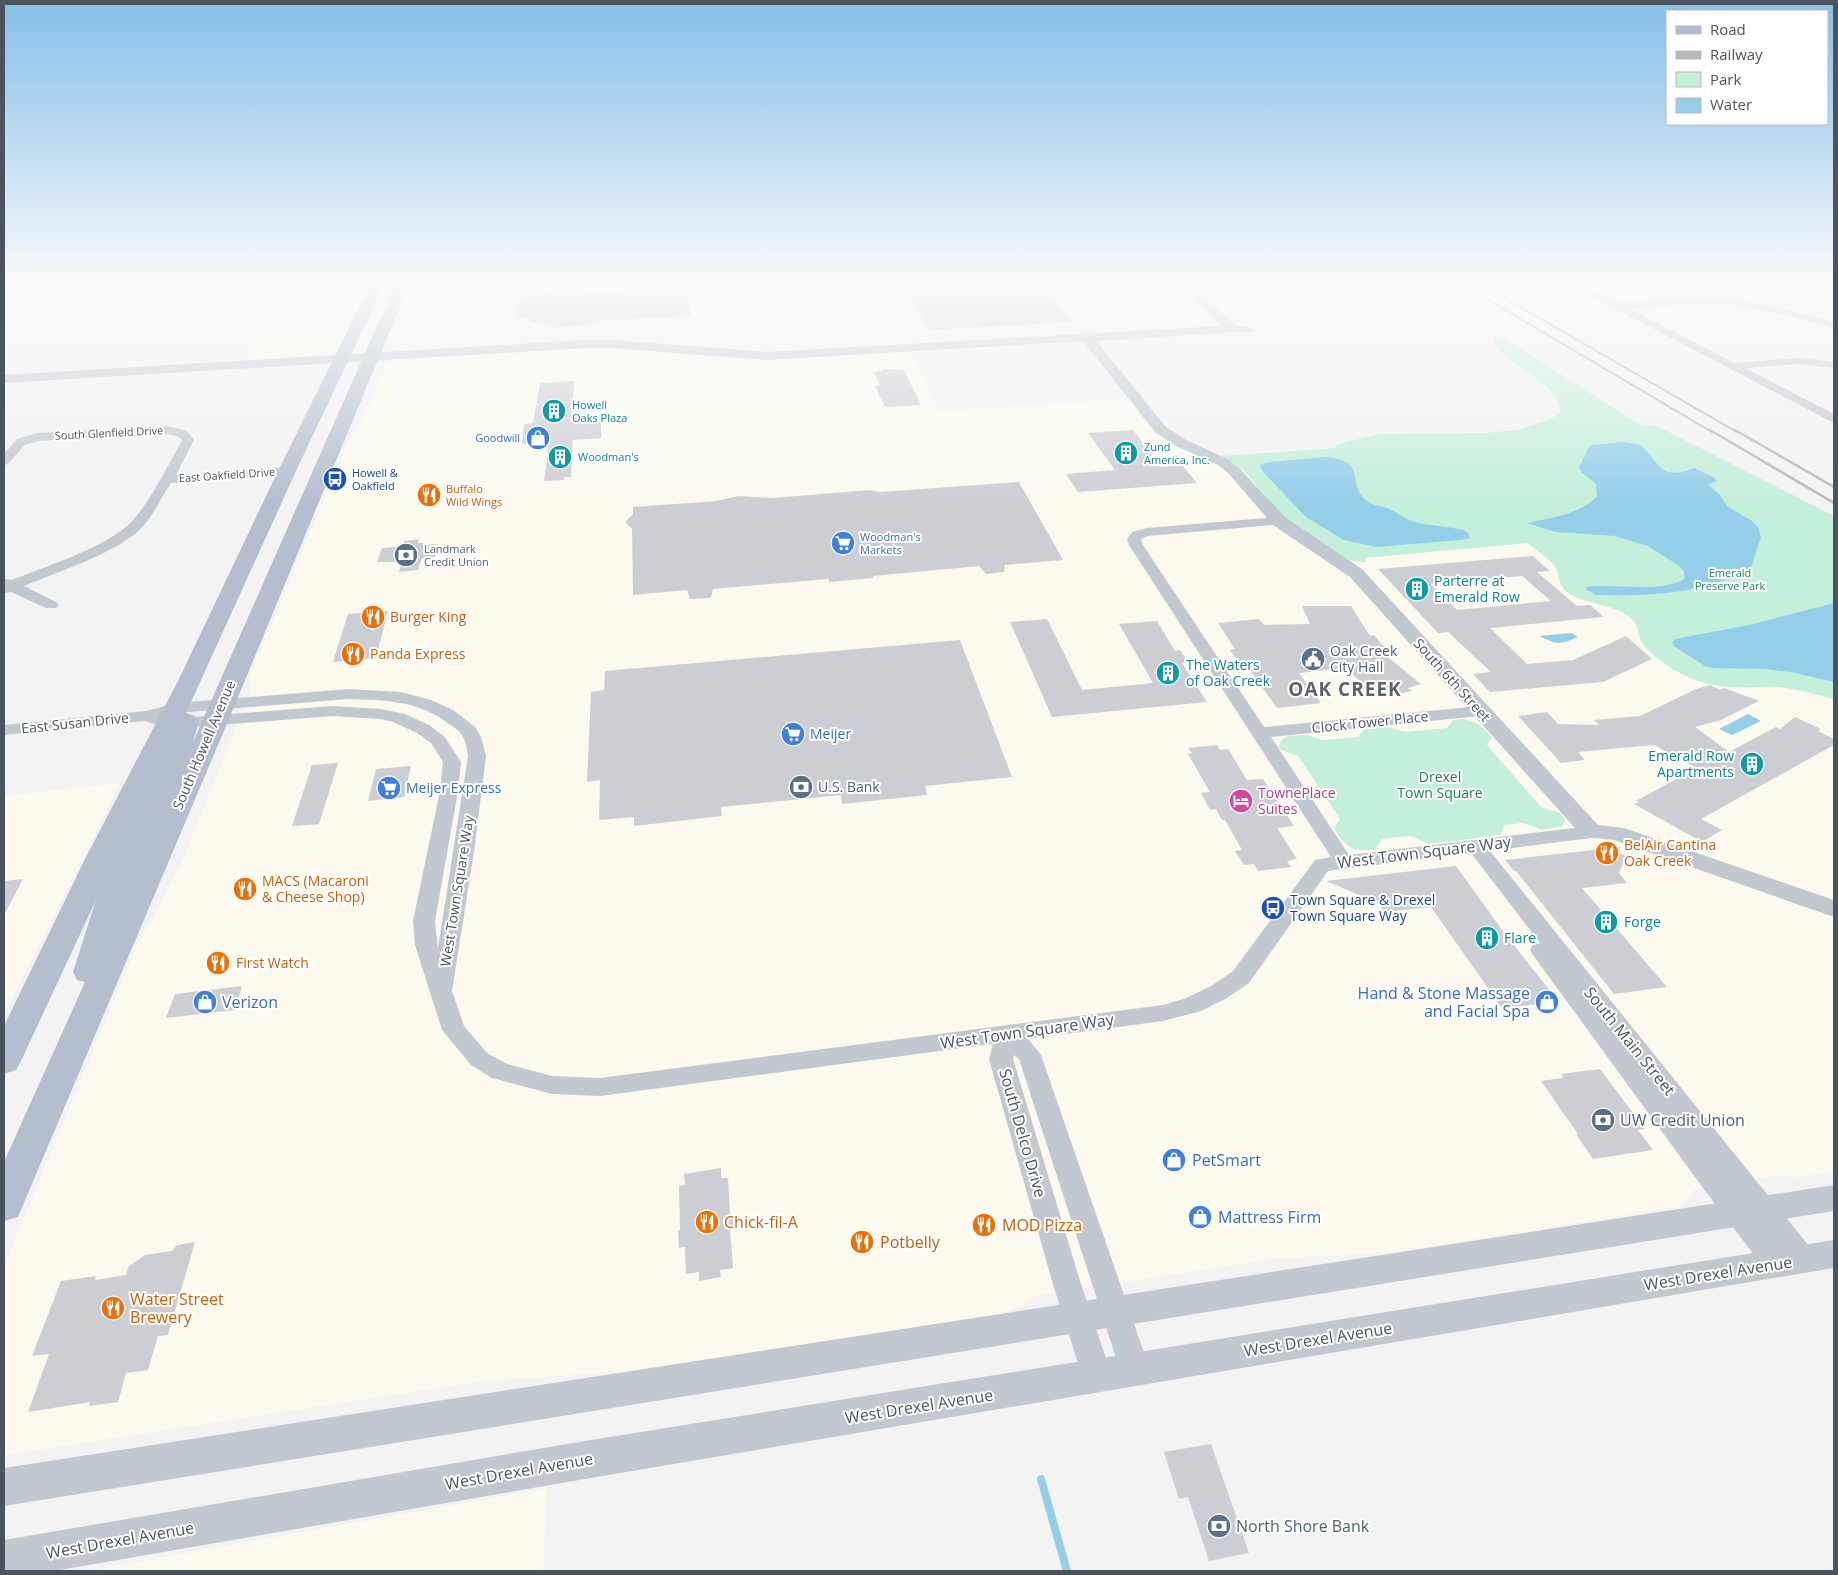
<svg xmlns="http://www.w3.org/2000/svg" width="1838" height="1575" viewBox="0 0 1838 1575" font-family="'Open Sans',sans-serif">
<rect width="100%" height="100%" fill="#f4f3f3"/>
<g fill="#fcfaef">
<path d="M345,334L338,348L327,353L245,361L259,340Z"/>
<path d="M600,348L758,361L909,352L939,411L1143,398L1169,430L1184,440L1222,456L1237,465L1286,518L1367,562L1363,558L1528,543L1554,565L1561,585L1571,595L1614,609L1628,616L1638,626L1639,636L1651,652L1679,673L1696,681L1741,689L1780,687L1834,699V1172L1797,1177L1776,1175L1695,1189L1686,1202L1678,1207L1388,1253L1279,1258L1033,1296L1023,1305L1003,1313L648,1370L482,1381L4,1455V1266L134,952L181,864L252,689L249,678L348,442L367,411L385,365L399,359Z"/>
<path d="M120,783L4,1015V796Z"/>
<path d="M547,1488L543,1571H88Z"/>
</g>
<g fill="#c4efda">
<path d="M1507,285H1627L1519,292Z"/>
<path d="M1782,285H1834V297Z"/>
<path d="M1496,336L1508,340L1641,426L1655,425L1834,516V699C1816,695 1797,688 1778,687C1749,686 1724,691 1696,680C1680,675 1648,655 1641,641C1637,633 1639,626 1633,620C1615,603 1590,606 1570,594C1555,584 1562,575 1554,565C1547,557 1536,550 1528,543L1364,558L1367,562H1357L1346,559C1327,546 1302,533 1285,518C1264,498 1250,470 1222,456L1336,448L1335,445L1379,434L1486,433L1517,430L1545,421L1560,414C1560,409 1560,403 1557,399C1541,375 1510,366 1493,343V338Z"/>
<path d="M1462,719C1477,721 1483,727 1492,737L1487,745L1541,807L1560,813L1565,820L1563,826L1542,830L1523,823L1505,825L1500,835L1429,844L1410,836L1382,839L1375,850C1351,852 1346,847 1334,828L1340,819L1298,756L1281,750L1279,747L1281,740L1289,736L1306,735L1323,740L1358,737L1364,729L1388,727L1405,732L1447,728L1453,720Z"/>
</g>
<g fill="#94cee9">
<path d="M1624,442L1641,445C1661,465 1661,481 1694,468L1715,478L1717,481L1708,485L1720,495L1727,506L1752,521L1758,527L1761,537L1751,568C1706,593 1656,596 1605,595H1597L1587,590L1586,587C1610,583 1666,594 1685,578L1684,571L1678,565L1648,546L1615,536L1556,532L1527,523C1550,518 1582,514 1597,496L1596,484L1581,472L1579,466C1584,460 1585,450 1591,445Z"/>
<path d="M1325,457C1369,460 1346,484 1366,500C1372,505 1380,506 1387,508C1397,512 1404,519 1414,522C1430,526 1447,526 1463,530L1468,533L1470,538L1460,540L1377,547L1344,540L1306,517L1263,472L1260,466L1261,464L1270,462Z"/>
<path d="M1834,603V682L1790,672L1766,669L1712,668L1705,666L1674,646L1672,642L1675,639L1749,625Z"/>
<path d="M1571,633L1578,637C1559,645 1558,645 1539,636Z"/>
<path d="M1748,714L1761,721L1732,735L1719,729Z"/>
</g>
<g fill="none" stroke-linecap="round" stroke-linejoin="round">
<path stroke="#94cee9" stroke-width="3" d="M1794,285L1834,295"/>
<path stroke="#94cee9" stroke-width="8" d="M1041,1479L1067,1571"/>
</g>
<g fill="#cdced4" fill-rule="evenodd">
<path d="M904,285H1042L1072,322L928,330Z"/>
<path d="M687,287L691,316L600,321V323L588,324V325L551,328V325L532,322L526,318H515L518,300L530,299L531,295H542L543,291L578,289L577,293Z"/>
<path d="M882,369L904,370L921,405L885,407L875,386L880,385L874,372L883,371Z"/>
<path d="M574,381L572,420L601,418V438L573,440L571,477H564V480L544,481L549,442L522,444L524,424L533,423L540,383Z"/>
<path d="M1133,430L1161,467L1182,465L1197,483L1078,492L1066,474L1115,470L1088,433Z"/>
<path d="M1019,482L1063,560L1005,565L1004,572L986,574L979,566L873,576V578L829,582V579L713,589L711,598L690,599L687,590L633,595L632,529L625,522L633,514V507L717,501L738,496L773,498L870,490L880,492Z"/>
<path d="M419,539L418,543H423V545L438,544L435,557L422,558L418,570L399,572L402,562H377L382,548L397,547L403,545L404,541Z"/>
<path d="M1533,556L1550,571L1537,572L1564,595L1577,606L1590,605L1604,617L1490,628L1527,664L1573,660L1626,636L1652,659L1603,682L1490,692L1473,674L1491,672L1448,632L1438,633L1378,569ZM1522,576L1551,601L1457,610L1431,584Z"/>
<path d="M1302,606H1351L1370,636L1374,635L1386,649L1379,650L1421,684L1408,688L1412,691L1388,696L1384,693L1376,695L1345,668L1299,673L1321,703L1277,708L1244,662H1238L1230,650L1235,649L1218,623L1259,619L1264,625L1310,624Z"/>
<path d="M388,611L376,658L333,662L348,614Z"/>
<path d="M1047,619L1082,690L1153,683L1119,624L1157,621L1175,651L1180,650L1188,662L1182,663L1207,702L1052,717L1010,622Z"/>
<path d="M960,640L1012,777L925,786L927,795L842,804L841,795L721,807L722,816L634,826V817L599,820L600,780L587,782L591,692L604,690L605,671Z"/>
<path d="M1710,685L1720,690L1724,688L1759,701L1721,720L1695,727L1729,752L1776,727L1780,729L1795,717L1821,729L1818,731L1834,739V745L1701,819L1722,830L1702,842L1634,804L1639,802L1636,801L1696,768L1654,745L1578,752L1585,760L1561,763L1518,716L1547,712L1558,724L1599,725L1594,720L1640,716L1696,689Z"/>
<path d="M1217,745L1220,750L1228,749L1247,780L1263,779L1294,826L1277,828L1297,859L1287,861L1291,867L1258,871L1254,864L1244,865L1235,851L1242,850L1225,820H1222L1216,809L1210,810L1201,793L1210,792L1188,754L1192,753L1188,748Z"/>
<path d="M338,763L319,824L292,826L312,765Z"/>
<path d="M411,766L404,797L368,801L376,769Z"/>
<path d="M1621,847L1616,852L1626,856L1619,873L1627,883L1582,888L1667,987L1614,994L1516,871H1514L1505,860Z"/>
<path d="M1456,866L1505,934L1559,1002L1502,1008L1431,907L1384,912L1378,903L1326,881Z"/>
<path d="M23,879L4,915V881Z"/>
<path d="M242,986L235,1010L166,1018L175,994Z"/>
<path d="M1600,1069L1645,1129L1638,1130L1653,1150L1593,1159L1576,1134H1578L1541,1081L1563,1078L1561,1074Z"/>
<path d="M721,1168V1178H728L730,1214H732L734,1229L730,1230L733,1268L720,1270L721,1277L699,1281V1272L686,1274L685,1247L679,1248L678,1230H680L679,1186L685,1185L684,1174Z"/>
<path d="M195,1242L168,1335L158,1336L148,1370L126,1373L118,1402L89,1406L90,1402L28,1412L49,1354L32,1356L61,1281L96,1276L95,1280L126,1275L129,1266L145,1255L172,1251L177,1245Z"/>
<path d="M1211,1444L1249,1553L1209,1561L1188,1497L1179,1499L1164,1452Z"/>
</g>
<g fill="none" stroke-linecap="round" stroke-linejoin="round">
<g fill="#c1c8d0" fill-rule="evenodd">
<path d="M1588,288L1619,303L1693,298L1732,299L1776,307L1834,322V328L1776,313L1732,305L1693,304L1629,308L1734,363L1799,358L1834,362V368L1799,364L1745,368L1834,414V423L1585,293L1583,291Z"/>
<path d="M1232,326L1250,327L1255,330L1250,333L1228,331L1227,329Z"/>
<path d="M168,426L187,431L194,440L176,475L287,467L293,471L287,475L171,483C160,499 151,521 136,533C108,556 57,572 24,586L56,602L59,605L56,608H46L11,592L4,593V579L12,580C44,567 100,549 126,527C146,510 169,464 182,440L179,437L168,434L38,441L25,445L8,464L4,465V454L17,439L37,433Z"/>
<path d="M1279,517L1286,521L1284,524L1148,536L1141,539L1143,545L1264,727L1480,706L1486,707L1489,711L1486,715L1480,716L1271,737L1349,855L1591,826L1598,828L1601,832L1598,836L1591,838L1490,851L1813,1251L1817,1260L1813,1269L1803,1272L1791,1266L1788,1273L1778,1276L1768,1273L1703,1188L1533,955L1530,950L1533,945L1540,943L1471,853L1328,871L1249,983L1227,998L1201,1011L1163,1021L1028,1039L1041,1055L1150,1370L1145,1380L1135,1384L1125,1380L1120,1370L1019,1059L1014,1055L1013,1059L1080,1281L1112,1376L1107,1386L1097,1390L1087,1386L1082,1376L1052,1281L989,1059L993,1044L600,1096L552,1094L492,1078L471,1065L442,1030L415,945L413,921L440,791L443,762L431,743L417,733L393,722L381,719L332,716L168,729L145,721L4,735V725L146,711L176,703L349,689L401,692L431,700L453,710L475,727L481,737L486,756L474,852L452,991L464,1026L487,1053L507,1064L552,1076L600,1078L1163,1005L1186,998L1211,986L1233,971L1315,860L1331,857L1129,545L1127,539L1132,532L1147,528ZM349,699C385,700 420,701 449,724C453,727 459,730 461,734C466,740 467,749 468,756L438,948L435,921L458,791L461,762L444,736L429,725L405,714L381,709L332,706L170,719L164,717L177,713Z"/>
</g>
<g fill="#c1c8d0" fill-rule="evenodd">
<path d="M1179,285H1192L1236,326L1238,329L1236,332L1096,341L1166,427L1186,440L1228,459L1239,468L1285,517L1362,569L1598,825L1624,828L1834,900V917L1614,840L1583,837L1350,577L1273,525L1229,474L1218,465L1176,446L1156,433L1083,341L766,360L612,348H585L4,383V375L585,340H612L766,352L1222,326Z"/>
<path d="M1834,1185V1211L4,1506V1468Z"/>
<path d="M1834,1240V1268L585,1479L54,1571H4V1540L585,1441Z"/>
</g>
<path fill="#b4becf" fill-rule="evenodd" d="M370,285H384L296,471L186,713L195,716L199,721L193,742L395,285H409L221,738L23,1205L18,1217L4,1221V1162L85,982L77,980L73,972L96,900L21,1061L16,1070L4,1074V1026L85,859L179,679L278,471Z"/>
<g stroke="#b5b7bc" stroke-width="2">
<path d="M1463,285L1712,432"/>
<path d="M1482,285L1737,432"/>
</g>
<g stroke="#b5b7bc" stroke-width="2.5">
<path d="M1710,430L1834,503"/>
<path d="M1735,430L1834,487"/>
</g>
</g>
<linearGradient id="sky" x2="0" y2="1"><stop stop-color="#86bee8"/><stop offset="0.56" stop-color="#fafafa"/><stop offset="1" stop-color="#fafafa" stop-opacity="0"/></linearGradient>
<rect width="1838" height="506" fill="url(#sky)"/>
<defs>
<g id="building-disc" transform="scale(1.25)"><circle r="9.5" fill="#0f9aa8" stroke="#fff"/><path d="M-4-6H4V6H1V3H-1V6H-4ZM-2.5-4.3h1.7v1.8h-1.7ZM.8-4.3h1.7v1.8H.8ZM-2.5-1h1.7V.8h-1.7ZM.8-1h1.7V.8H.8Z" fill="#fff"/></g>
<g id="shop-disc" transform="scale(1.25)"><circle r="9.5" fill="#3f7fe0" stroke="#fff"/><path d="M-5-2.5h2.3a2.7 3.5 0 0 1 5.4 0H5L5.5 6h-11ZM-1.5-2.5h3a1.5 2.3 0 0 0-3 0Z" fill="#fff"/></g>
<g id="bus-disc" transform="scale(1.25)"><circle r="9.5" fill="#1a4fb4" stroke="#fff"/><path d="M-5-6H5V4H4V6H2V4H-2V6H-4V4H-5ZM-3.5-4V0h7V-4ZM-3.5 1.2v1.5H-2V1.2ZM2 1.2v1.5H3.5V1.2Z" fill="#fff"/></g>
<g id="restaurant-disc" transform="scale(1.25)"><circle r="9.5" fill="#e8710a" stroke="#fff"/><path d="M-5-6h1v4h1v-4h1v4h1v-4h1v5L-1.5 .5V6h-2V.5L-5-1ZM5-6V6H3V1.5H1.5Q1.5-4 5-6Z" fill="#fff"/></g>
<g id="supermarket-disc" transform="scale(1.25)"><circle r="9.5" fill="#3f7fe0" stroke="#fff"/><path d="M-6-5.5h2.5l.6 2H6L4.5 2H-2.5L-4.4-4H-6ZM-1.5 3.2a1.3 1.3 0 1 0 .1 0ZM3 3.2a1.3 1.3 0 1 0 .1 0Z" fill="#fff"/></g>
<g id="bank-disc" transform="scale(1.25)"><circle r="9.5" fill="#5c6f8a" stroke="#fff"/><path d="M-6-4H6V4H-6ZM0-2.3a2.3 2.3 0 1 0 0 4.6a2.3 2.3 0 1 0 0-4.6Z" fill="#fff"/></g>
<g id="civic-disc" transform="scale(1.25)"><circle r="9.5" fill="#5c6f8a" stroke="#fff"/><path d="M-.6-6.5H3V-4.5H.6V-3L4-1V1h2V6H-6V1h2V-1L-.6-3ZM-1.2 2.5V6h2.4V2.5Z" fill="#fff"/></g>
<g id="hotel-disc" transform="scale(1.25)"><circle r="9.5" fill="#d1479c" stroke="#fff"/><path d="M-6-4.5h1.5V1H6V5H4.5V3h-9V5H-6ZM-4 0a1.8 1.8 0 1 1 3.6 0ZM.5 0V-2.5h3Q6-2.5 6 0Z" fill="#fff"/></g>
</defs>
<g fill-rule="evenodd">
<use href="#building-disc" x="554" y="411"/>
<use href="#shop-disc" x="538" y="438"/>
<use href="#building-disc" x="1126" y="453"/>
<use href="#building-disc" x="560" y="457"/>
<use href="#bus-disc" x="335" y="479"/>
<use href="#restaurant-disc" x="429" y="495"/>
<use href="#supermarket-disc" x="843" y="543"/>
<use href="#bank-disc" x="406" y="555"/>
<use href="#building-disc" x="1417" y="589"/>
<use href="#restaurant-disc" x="373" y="617"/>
<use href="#restaurant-disc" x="353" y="654"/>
<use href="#civic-disc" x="1313" y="659"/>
<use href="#building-disc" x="1168" y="673"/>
<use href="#supermarket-disc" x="793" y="734"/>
<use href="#building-disc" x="1752" y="764"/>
<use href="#bank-disc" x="801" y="787"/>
<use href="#supermarket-disc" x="389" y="788"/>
<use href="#hotel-disc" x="1241" y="801"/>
<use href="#restaurant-disc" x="1607" y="853"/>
<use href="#restaurant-disc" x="245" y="889"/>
<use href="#bus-disc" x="1273" y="908"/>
<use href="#building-disc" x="1606" y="922"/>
<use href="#building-disc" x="1487" y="938"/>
<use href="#restaurant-disc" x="218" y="963"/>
<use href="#shop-disc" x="205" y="1002"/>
<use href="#shop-disc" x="1547" y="1002"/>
<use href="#bank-disc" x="1603" y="1120"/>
<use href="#shop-disc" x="1174" y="1160"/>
<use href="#shop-disc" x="1200" y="1217"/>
<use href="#restaurant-disc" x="707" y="1222"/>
<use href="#restaurant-disc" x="984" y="1225"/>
<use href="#restaurant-disc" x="862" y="1242"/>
<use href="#restaurant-disc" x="113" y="1308"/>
<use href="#bank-disc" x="1219" y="1526"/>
</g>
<g text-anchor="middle" stroke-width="4" stroke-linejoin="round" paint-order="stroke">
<g font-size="11" fill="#0d838f" stroke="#fff" text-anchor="start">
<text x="572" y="409">Howell<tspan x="572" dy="13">Oaks Plaza</tspan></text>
<text x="1144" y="451">Zund<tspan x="1144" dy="13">America, Inc.</tspan></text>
<text x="578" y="461">Woodman's</text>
</g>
<g font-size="11" fill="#4b535f" stroke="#fff">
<text transform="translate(109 433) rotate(-3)" y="4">South Glenfield Drive</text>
<text transform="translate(227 475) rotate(-4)" y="4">East Oakfield Drive</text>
</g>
<g font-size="11" fill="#366cbe" stroke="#fff" text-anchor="end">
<text x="520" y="442">Goodwill</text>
<text x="860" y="541" text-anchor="start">Woodman's<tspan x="860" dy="13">Markets</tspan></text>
</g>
<g font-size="11" fill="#164399" stroke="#fff" text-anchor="start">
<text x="352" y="477">Howell &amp;<tspan x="352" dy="13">Oakfield</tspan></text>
</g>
<g font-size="11" fill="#c56008" stroke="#fff" text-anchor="start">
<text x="446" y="493">Buffalo<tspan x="446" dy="13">Wild Wings</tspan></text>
</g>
<g font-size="11" fill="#4e5e75" stroke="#fff" text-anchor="start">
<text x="424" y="553">Landmark<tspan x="424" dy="13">Credit Union</tspan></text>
</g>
<g font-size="11" fill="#1c805a" stroke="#fff">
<text x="1730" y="577">Emerald<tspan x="1730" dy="13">Preserve Park</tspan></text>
</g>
<g font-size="14" fill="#0d838f" stroke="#fff" text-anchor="start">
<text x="1434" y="586">Parterre at<tspan x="1434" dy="16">Emerald Row</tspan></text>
<text x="1186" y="670">The Waters<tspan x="1186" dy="16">of Oak Creek</tspan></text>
<text x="1734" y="761" text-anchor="end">Emerald Row<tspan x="1734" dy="16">Apartments</tspan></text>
<text x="1624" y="927">Forge</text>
<text x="1504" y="943">Flare</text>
</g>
<g font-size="14" fill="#c56008" stroke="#fff" text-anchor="start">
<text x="390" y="622">Burger King</text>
<text x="370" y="659">Panda Express</text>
<text x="1624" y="850">BelAir Cantina<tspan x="1624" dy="16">Oak Creek</tspan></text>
<text x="262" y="886">MACS (Macaroni<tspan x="262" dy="16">&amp; Cheese Shop)</tspan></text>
<text x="236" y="968">First Watch</text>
</g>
<g font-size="14" fill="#4e5e75" stroke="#fff" text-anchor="start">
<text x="1330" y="656">Oak Creek<tspan x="1330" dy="16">City Hall</tspan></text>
<text x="818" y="792">U.S. Bank</text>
</g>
<g font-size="14" fill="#4b535f" stroke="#fff">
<text transform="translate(1452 680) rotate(48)" y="5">South 6th Street</text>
<text transform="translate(1370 722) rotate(-6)" y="5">Clock Tower Place</text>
<text transform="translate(75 723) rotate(-6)" y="5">East Susan Drive</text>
<text transform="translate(204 745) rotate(-67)" y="5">South Howell Avenue</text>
<text transform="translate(457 891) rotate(-81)" y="5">West Town Square Way</text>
</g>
<g font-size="14" fill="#366cbe" stroke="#fff" text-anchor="start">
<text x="810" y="739">Meijer</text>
<text x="406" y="793">Meijer Express</text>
</g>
<g font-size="14" fill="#1c805a" stroke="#fff">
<text x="1440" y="782">Drexel<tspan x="1440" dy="16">Town Square</tspan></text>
</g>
<g font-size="14" fill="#b23c85" stroke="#fff" text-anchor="start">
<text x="1258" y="798">TownePlace<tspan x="1258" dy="16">Suites</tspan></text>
</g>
<g font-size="14" fill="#164399" stroke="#fff" text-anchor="start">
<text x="1290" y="905">Town Square &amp; Drexel<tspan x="1290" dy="16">Town Square Way</tspan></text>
</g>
<g font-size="16" fill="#4b535f" stroke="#fff">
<text transform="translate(1424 852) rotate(-7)" y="6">West Town Square Way</text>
<text transform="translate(1027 1031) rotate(-8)" y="6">West Town Square Way</text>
<text transform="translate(1630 1041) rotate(51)" y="6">South Main Street</text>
<text transform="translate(1023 1133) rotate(74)" y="6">South Delco Drive</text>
<text transform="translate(1718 1273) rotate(-9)" y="6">West Drexel Avenue</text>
<text transform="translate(1318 1339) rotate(-9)" y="6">West Drexel Avenue</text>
<text transform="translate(919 1406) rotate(-9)" y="6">West Drexel Avenue</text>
<text transform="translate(519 1471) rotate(-10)" y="6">West Drexel Avenue</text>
<text transform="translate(120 1540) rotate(-10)" y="6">West Drexel Avenue</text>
</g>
<g font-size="16" fill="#366cbe" stroke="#fff" text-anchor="start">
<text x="1530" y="999" text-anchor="end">Hand &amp; Stone Massage<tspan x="1530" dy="18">and Facial Spa</tspan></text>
<text x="222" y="1008">Verizon</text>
<text x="1192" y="1166">PetSmart</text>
<text x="1218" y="1223">Mattress Firm</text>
</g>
<g font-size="16" fill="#4e5e75" stroke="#fff" text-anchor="start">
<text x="1620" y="1126">UW Credit Union</text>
<text x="1236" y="1532">North Shore Bank</text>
</g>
<g font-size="16" fill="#c56008" stroke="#fff" text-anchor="start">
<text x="724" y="1228">Chick-fil-A</text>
<text x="1002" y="1231">MOD Pizza</text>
<text x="880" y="1248">Potbelly</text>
<text x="130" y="1305">Water Street<tspan x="130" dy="18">Brewery</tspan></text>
</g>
<g font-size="19" font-weight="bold" letter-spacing="1" fill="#5f6267" stroke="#fff">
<text x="1345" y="696">OAK CREEK</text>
</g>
</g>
<rect width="1838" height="1575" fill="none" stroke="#4b535f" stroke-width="10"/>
<rect x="1666" y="10" width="162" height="115" fill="#ffffff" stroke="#b7babf"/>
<rect x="1676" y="26" width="25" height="8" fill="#b4becf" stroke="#b7babf"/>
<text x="1710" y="35" font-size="15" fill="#4b535f">Road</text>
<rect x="1676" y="51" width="25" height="8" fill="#b5b7bc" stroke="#b7babf"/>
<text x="1710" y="60" font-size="15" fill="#4b535f">Railway</text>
<rect x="1676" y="72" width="25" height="15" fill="#c4efda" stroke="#b7babf"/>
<text x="1710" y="85" font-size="15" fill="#4b535f">Park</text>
<rect x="1676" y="98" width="25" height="15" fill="#94cee9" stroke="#b7babf"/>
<text x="1710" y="110" font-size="15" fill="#4b535f">Water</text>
</svg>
